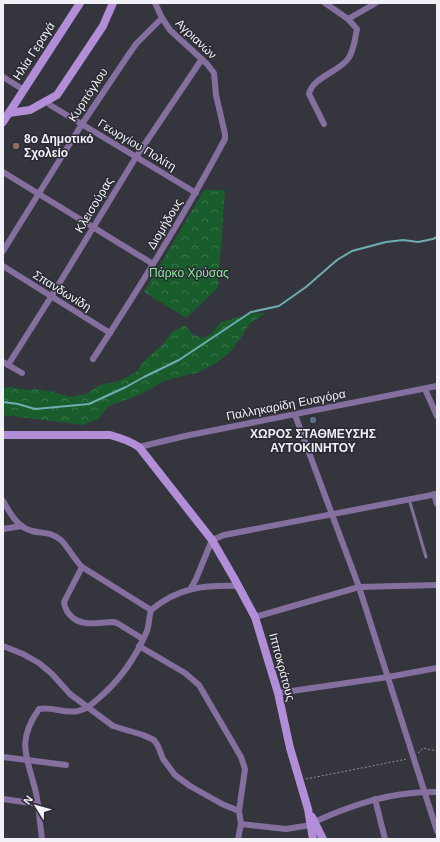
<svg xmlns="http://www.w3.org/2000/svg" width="440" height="842" viewBox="0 0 440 842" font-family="Helvetica,sans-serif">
<defs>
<pattern id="forest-crowns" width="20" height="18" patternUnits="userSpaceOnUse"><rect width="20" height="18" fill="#195d2c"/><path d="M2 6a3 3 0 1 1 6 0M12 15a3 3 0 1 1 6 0" fill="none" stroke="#3b754b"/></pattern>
</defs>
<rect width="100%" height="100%" fill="#35353e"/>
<g fill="url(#forest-crowns)">
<path d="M204,190H225L218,288L186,318L144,292Z"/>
<path d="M253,313H266L249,324L242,336L231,351L215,364L199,372L164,381L144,393L109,406L98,419L83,425L3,415V388L11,387L26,390L37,389L54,392L69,397L86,394L100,385L119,381L136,372L145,360L162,345L172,332L185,325L193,335L203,338L212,333L221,322Z"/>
</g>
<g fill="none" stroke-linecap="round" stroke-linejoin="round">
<path stroke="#6eaeb2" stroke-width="2" d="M3,402L18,404L35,409L89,404L126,387L144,377L179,360L251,312L279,306L306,287L337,260L352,251L386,242L403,240L418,242L433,239L437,237"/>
<g stroke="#93939a" stroke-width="1" stroke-dasharray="2 2" stroke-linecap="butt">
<path d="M418,753L423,748L437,751"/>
<path d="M306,779L407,759"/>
</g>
<path stroke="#856f9e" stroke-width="3" d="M409,499L426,557"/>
<g stroke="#856f9e" stroke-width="6">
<path d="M348,19L376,3"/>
<path d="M3,77L24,90"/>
<path d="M48,101L50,105L196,193"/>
<path d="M324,124L309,94C312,78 338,72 348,59C354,51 355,38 357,29L348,19L325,3"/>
<path d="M3,172L153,264"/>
<path d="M3,251L82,124L127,57L136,44L162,18"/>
<path d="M3,266L110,333"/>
<path d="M93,359C140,287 185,214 225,139V134L216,95L214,73L207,64L170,30L162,18L155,3"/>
<path d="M3,362L22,373"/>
<path d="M8,365L51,297L136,157L202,59"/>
<path d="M425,389L437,416"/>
<path d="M295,415L359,587L437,831"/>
<path d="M139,447L185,436L437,386"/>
<path d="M434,494L437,504"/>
<path d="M3,501C10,513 17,527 32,531C43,534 50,531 61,540C68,547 74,559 82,567L151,610"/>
<path d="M3,529L22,526"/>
<path d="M82,567L64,602C65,610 68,613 73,618C85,627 99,622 113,622L117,623L143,639"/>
<path d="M191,588L196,579L212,540L224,535L437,494"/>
<path d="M255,617L359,587L437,585"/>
<path d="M3,646L23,654L39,663L52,674L70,694L113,726L143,735L154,740L158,746L163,759L175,775L190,786L222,804L239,811"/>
<path d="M139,646L185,673L199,685L241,757L245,769L239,811L241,824L238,839"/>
<path d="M278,693L388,677L437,668"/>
<path d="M3,757L66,765"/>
<path d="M3,799L38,804"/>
<path d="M375,799L385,839"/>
<path d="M314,822C354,804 393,791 437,792"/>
<path d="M241,824L286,829L311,825"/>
<path d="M42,839C40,824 39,808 36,793C28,758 15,743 39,709C52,706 64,714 78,711C87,709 92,704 99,698C120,680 136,657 147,631C149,625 149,617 151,610C179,587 204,585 239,586"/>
</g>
<g stroke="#b28ed9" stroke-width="8">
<path d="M9,113L30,110L57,95L103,26L113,3"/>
<path d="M3,122L80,3"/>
<path d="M3,435H110C121,438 130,441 139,447L212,540L234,578L255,617L278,693L290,748L308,809L313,839"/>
<path d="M312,817L323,839"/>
</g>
</g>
<circle fill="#8d6e63" stroke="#2b2b34" stroke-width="1.5" cx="16" cy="146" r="4"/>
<circle fill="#5c6f8a" stroke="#2b2b34" stroke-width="1.5" cx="313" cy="420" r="4"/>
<g text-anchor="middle" stroke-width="3" stroke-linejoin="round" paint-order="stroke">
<g font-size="12" fill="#f1f1f7" stroke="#2b2b34">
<text transform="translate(196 39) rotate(44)" y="4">Αγριανών</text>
<text transform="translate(34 51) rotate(-57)" y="4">Ηλία Γεραγά</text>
<text transform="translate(88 95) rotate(-57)" y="4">Κυρπόγλου</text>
<text transform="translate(137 145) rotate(31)" y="4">Γεωργίου Πολίτη</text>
<text transform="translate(94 205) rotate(-59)" y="4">Κλεισούρας</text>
<text transform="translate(165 224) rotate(-59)" y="4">Διομήδους</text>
<text transform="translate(62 291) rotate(32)" y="4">Σπανδωνίδη</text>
<text transform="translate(286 405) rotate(-11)" y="4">Παλληκαρίδη Ευαγόρα</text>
<text transform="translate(282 667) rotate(75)" y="4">Ιπποκράτους</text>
</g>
<g font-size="12" font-weight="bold" fill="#f1f1f7" stroke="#2b2b34" text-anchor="start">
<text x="24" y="143">8ο Δημοτικό<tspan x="24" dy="14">Σχολείο</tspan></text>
<text x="313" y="438" text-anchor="middle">ΧΩΡΟΣ ΣΤΑΘΜΕΥΣΗΣ<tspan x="313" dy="14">ΑΥΤΟΚΙΝΗΤΟΥ</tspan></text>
</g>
<g font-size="12" fill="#8eea9f" stroke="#2b2b34">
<text x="189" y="277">Πάρκο Χρύσας</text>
</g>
</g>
<rect width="440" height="842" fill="none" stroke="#f1f1f7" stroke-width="8"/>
<g transform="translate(36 806) rotate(307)" stroke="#2b2b34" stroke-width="3" paint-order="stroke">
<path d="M0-3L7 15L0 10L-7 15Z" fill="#f1f1f7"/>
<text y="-6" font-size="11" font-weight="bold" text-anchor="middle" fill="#f1f1f7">N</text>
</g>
</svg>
